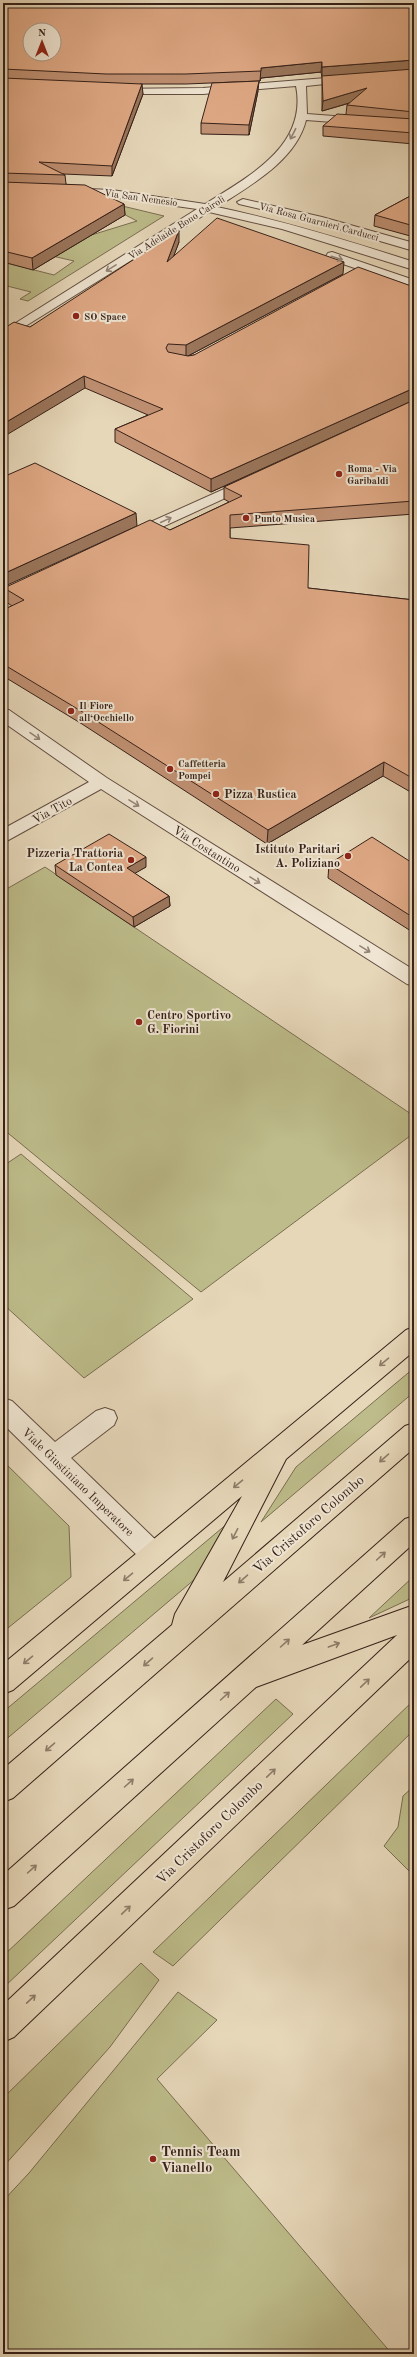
<svg xmlns="http://www.w3.org/2000/svg" width="417" height="2357" viewBox="0 0 417 2357" font-family="'Old Standard TT',serif">
<rect width="100%" height="100%" fill="#e6d7b9"/>
<filter id="stains"><feTurbulence type="fractalNoise" baseFrequency=".005" numOctaves="4"/><feColorMatrix values="0 0 0 0 .2 0 0 0 0 .09 0 0 0 0 .02 0 0 0 .5 -.17"/></filter>
<radialGradient id="worn" r=".72"><stop offset=".6" stop-color="#630" stop-opacity="0"/><stop offset="1" stop-color="#630" stop-opacity=".3"/></radialGradient>
<g fill="#bdbc8a" stroke="#7a6e52" fill-rule="evenodd">
<path d="M3,197L83,200L114,204L164,216L28,301L20,299L31,292L3,285V262L54,275L74,261L9,246L3,250V224L31,216L3,202ZM108,206L137,221L85,237L56,222Z"/>
<path d="M45,867L414,1116V1133L201,1292L3,1129V891Z"/>
<path d="M21,1154L193,1299L84,1378L3,1304V1166Z"/>
<path d="M414,1368V1392L261,1522L296,1467Z"/>
<path d="M3,1461L69,1526L71,1577L3,1632Z"/>
<path d="M234,1518L195,1579L3,1742V1712Z"/>
<path d="M414,1576V1597L369,1618Z"/>
<path d="M276,1699L293,1714L3,1988V1956Z"/>
<path d="M414,1700V1730L173,1966L153,1952Z"/>
<path d="M414,1786V1876L384,1846L398,1827L403,1796Z"/>
<path d="M141,1963L159,1980L110,2047L3,2167V2098Z"/>
<path d="M178,1992L217,2020L157,2079L392,2354H3V2201L29,2173Z"/>
</g>
<g fill="none" stroke-linecap="round" stroke-linejoin="round">
<g stroke="#634e41" stroke-width="2">
<g id="minor">
<path d="M351,76L354,77V81L306,86L307,114L414,122V128L306,120C296,161 249,186 217,207C284,221 349,241 414,262V270L282,229L209,212L3,340V331L197,209L112,197L68,193L64,192V188L112,190L205,204C248,177 308,146 296,86L203,94H112L108,93V89L203,88Z"/>
<path d="M243,199L322,217L414,243V251L315,222L239,204L237,202Z"/>
<path d="M332,252L414,280V288L328,259L326,256L328,253Z"/>
<path d="M251,477L258,481L256,484L136,539L131,540L124,536L126,533Z"/>
<path d="M3,709L9,710L107,778L414,970V986L407,984L101,789L3,843V829L89,782L3,722Z"/>
<path d="M3,1398L12,1401L55,1442L96,1411L105,1408L114,1411L117,1418L114,1425L71,1458L163,1547L167,1555L163,1563L154,1567L145,1563L3,1424Z"/>
</g>
</g>
<g stroke="#372119" stroke-width="2">
<g id="major">
<path d="M414,1327V1351L286,1459L223,1582L405,1426L414,1423V1448L13,1798L3,1802V1769L172,1625L175,1614L242,1496L13,1690L3,1694V1664L406,1330Z"/>
<path d="M414,1516V1543L302,1645L414,1605V1655L14,2037L3,2042V2005L397,1635L256,1687L14,1906L3,1910V1875L405,1519Z"/>
</g>
</g>
<use href="#minor" fill="#efe5d2" fill-rule="evenodd"/>
<use href="#major" fill="#e6d7b9" fill-rule="evenodd"/>
</g>
<g fill="#bf9072" stroke="#372119">
<path d="M3,3H414V144L323,136V126L346,114L347,105L350,103L322,111V77L321,72L261,78L260,81L186,84H140L143,94L112,176L63,174L65,175L66,184L124,204L125,215L33,270L3,262Z"/>
<path d="M258,91L249,135L201,134V123Z"/>
<path d="M414,194V237L374,226L375,215Z"/>
<path d="M179,242L173,257L343,274L188,356L194,355L414,287V514L230,528V538L308,588L414,600V794L383,776L267,844L82,724L3,676V610L12,606L5,601L4,588L170,530L229,502L224,499V487L408,402L211,492L115,442V429L148,415L85,388L30,327Z"/>
<path d="M329,864H414V933L328,878Z"/>
<path d="M55,865L146,867L134,873L169,896L170,906L134,927L56,875Z"/>
</g>
<g fill="#9b765c" stroke="#372119">
<path d="M414,60V70L322,77V67Z"/>
<path d="M322,62L321,72L261,78L260,81L261,68Z"/>
<path d="M259,81L258,91L249,135V125Z"/>
<path d="M142,84L143,94L112,176V166Z"/>
<path d="M367,88L366,98L322,111L323,101Z"/>
<path d="M124,204L125,215L33,270L32,258Z"/>
<path d="M179,230V242L167,274V262Z"/>
<path d="M344,262L343,274L186,357V345Z"/>
<path d="M84,376L85,388L3,437V424Z"/>
<path d="M414,388V400L211,492V479Z"/>
<path d="M136,513L137,526L3,587V574Z"/>
<path d="M384,762L383,776L267,844L268,830Z"/>
<path d="M146,857V867L127,878V868Z"/>
<path d="M169,896L170,906L134,927L133,917Z"/>
</g>
<g fill="#dea884" stroke="#372119" fill-rule="evenodd">
<path d="M3,3H414V60L322,67V62L261,68V71L186,74H106L3,69ZM30,30H54V54H30Z"/>
<path d="M414,69V112L347,105L367,88L323,101L322,76Z"/>
<path d="M3,78L142,84L112,166L39,162L65,175L3,173Z"/>
<path d="M259,81L249,125L201,123L212,83Z"/>
<path d="M337,114L414,119V133L323,126Z"/>
<path d="M3,182L85,185L124,204L32,258L3,251V238L6,236L3,235Z"/>
<path d="M414,194V226L375,215Z"/>
<path d="M217,218L344,262L186,345L168,344L166,348L168,352L188,356L194,355L358,267L414,287V388L211,479L115,429L163,409L84,376L3,424V329L14,322L30,327L179,230L167,262Z"/>
<path d="M414,400V501L230,515V538L309,545L308,588L414,600V779L384,762L268,830L81,711L3,664V610L24,600L4,588L150,520L170,530L242,496L224,487Z"/>
<path d="M35,463L136,513L3,574V477Z"/>
<path d="M109,834L146,857L127,868L169,896L133,917L55,865Z"/>
<path d="M372,837L414,864V918L329,864Z"/>
</g>
<defs><path id="oneway-shaft" d="M-6 0H5M1.5-3L5.5 0L1.5 3" fill="none" stroke-width="1.6" stroke-linecap="round" stroke-linejoin="round"/></defs>
<g stroke="#938376">
<use href="#oneway-shaft" transform="translate(293 134) rotate(117)"/>
<use href="#oneway-shaft" transform="translate(337 258) rotate(17)"/>
<use href="#oneway-shaft" transform="translate(111 268) rotate(148)"/>
<use href="#oneway-shaft" transform="translate(166 520) rotate(-25)"/>
<use href="#oneway-shaft" transform="translate(35 736) rotate(35)"/>
<use href="#oneway-shaft" transform="translate(134 803) rotate(32)"/>
<use href="#oneway-shaft" transform="translate(255 880) rotate(32)"/>
<use href="#oneway-shaft" transform="translate(365 949) rotate(31)"/>
</g>
<g stroke="#8e7c69">
<use href="#oneway-shaft" transform="translate(384 1362) rotate(140)"/>
<use href="#oneway-shaft" transform="translate(384 1458) rotate(139)"/>
<use href="#oneway-shaft" transform="translate(238 1484) rotate(140)"/>
<use href="#oneway-shaft" transform="translate(235 1534) rotate(117)"/>
<use href="#oneway-shaft" transform="translate(381 1556) rotate(-42)"/>
<use href="#oneway-shaft" transform="translate(128 1577) rotate(140)"/>
<use href="#oneway-shaft" transform="translate(243 1579) rotate(139)"/>
<use href="#oneway-shaft" transform="translate(285 1643) rotate(-42)"/>
<use href="#oneway-shaft" transform="translate(334 1645) rotate(-20)"/>
<use href="#oneway-shaft" transform="translate(28 1660) rotate(140)"/>
<use href="#oneway-shaft" transform="translate(148 1662) rotate(139)"/>
<use href="#oneway-shaft" transform="translate(365 1683) rotate(-44)"/>
<use href="#oneway-shaft" transform="translate(225 1696) rotate(-42)"/>
<use href="#oneway-shaft" transform="translate(50 1747) rotate(139)"/>
<use href="#oneway-shaft" transform="translate(271 1773) rotate(-44)"/>
<use href="#oneway-shaft" transform="translate(129 1783) rotate(-42)"/>
<use href="#oneway-shaft" transform="translate(32 1869) rotate(-42)"/>
<use href="#oneway-shaft" transform="translate(126 1910) rotate(-44)"/>
<use href="#oneway-shaft" transform="translate(31 1999) rotate(-43)"/>
</g>
<g fill="#8f2418" stroke="#efe5d2" stroke-width="1.5">
<circle cx="76" cy="316" r="4"/>
<circle cx="339" cy="474" r="4"/>
<circle cx="246" cy="518" r="4"/>
<circle cx="71" cy="711" r="4"/>
<circle cx="170" cy="769" r="4"/>
<circle cx="216" cy="794" r="4"/>
<circle cx="348" cy="856" r="4"/>
<circle cx="131" cy="860" r="4"/>
<circle cx="139" cy="1022" r="4"/>
<circle cx="153" cy="2159" r="4"/>
</g>
<g text-anchor="middle" stroke-width="4" stroke-linejoin="round" paint-order="stroke">
<g font-size="10" fill="#372119" stroke="#efe5d2">
<text transform="translate(141 197) rotate(8)" y="4">Via San Nemesio</text>
<text transform="translate(319 221) rotate(15)" y="4">Via Rosa Guarnieri Carducci</text>
<text transform="translate(176 227) rotate(-32)" y="4">Via Adelaide Bono Cairoli</text>
</g>
<g font-size="10" font-weight="bold" fill="#372119" stroke="#efe5d2" text-anchor="start">
<text x="84" y="320">SO Space</text>
<text x="347" y="472">Roma - Via<tspan x="347" dy="12">Garibaldi</tspan></text>
<text x="254" y="522">Punto Musica</text>
<text x="79" y="709">Il Fiore<tspan x="79" dy="12">all‘Occhiello</tspan></text>
<text x="178" y="767">Caffetteria<tspan x="178" dy="12">Pompei</tspan></text>
</g>
<g font-size="12" font-weight="bold" fill="#372119" stroke="#efe5d2" text-anchor="start">
<text x="224" y="798">Pizza Rustica</text>
<text x="340" y="853" text-anchor="end">Istituto Paritari<tspan x="340" dy="14">A. Poliziano</tspan></text>
<text x="123" y="857" text-anchor="end">Pizzeria Trattoria<tspan x="123" dy="14">La Contea</tspan></text>
<text x="147" y="1019">Centro Sportivo<tspan x="147" dy="14">G. Fiorini</tspan></text>
</g>
<g font-size="12" fill="#372119" stroke="#efe5d2">
<text transform="translate(52 810) rotate(-29)" y="4">Via Tito</text>
<text transform="translate(207 849) rotate(32)" y="4">Via Costantino</text>
<text transform="translate(78 1482) rotate(44)" y="4">Viale Giustiniano Imperatore</text>
</g>
<g font-size="14" fill="#372119" stroke="#efe5d2">
<text transform="translate(308 1524) rotate(-41)" y="5">Via Cristoforo Colombo</text>
<text transform="translate(209 1832) rotate(-44)" y="5">Via Cristoforo Colombo</text>
</g>
<g font-size="14" font-weight="bold" fill="#372119" stroke="#efe5d2" text-anchor="start">
<text x="161" y="2156">Tennis Team<tspan x="161" dy="16">Vianello</tspan></text>
</g>
</g>
<rect width="417" height="2357" fill="none" stroke="#e6d7b9" stroke-width="16"/>
<rect x="4" y="4" width="409" height="2349" fill="none" stroke="#372119" stroke-width="2"/>
<rect x="8" y="8" width="401" height="2341" fill="none" stroke="#372119"/>
<g transform="translate(42 42)"><circle r="19" fill="#efe5d2" stroke="#a59788"/>
<path d="M0-3L7 15L0 10L-7 15Z" fill="#8f2418"/>
<text y="-6" font-size="11" font-weight="bold" text-anchor="middle" fill="#372119">N</text>
</g>
<rect width="100%" height="100%" filter="url(#stains)"/>
<rect width="100%" height="100%" fill="url(#worn)"/>
</svg>
